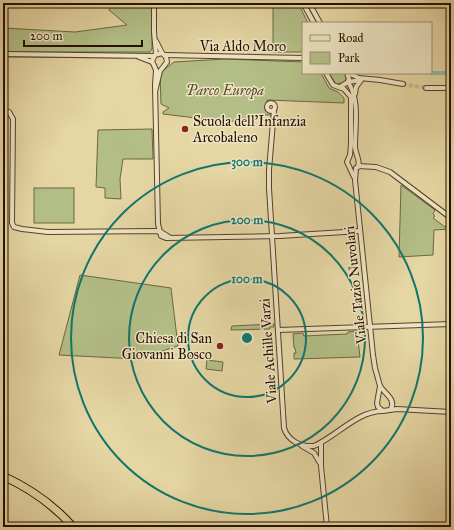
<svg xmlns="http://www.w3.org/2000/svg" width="454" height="530" viewBox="0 0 454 530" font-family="'IM FELL Great Primer',serif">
<rect width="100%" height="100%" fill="#e5d6a3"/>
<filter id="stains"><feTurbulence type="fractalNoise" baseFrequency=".005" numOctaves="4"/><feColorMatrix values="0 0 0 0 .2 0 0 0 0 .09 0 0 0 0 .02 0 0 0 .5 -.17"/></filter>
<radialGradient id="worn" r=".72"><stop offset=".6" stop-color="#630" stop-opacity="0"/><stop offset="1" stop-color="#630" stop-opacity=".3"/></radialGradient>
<g fill="#b3be86" stroke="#6c6643">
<path d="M111,3H152V49L150,52H3V28L75,32L127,25L109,10Z"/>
<path d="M273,3H298L308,23H303V52H273Z"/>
<path d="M225,59L303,62V73H321L329,88L338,92L344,98V103L267,100V110L272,113V115H259L229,122L163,114V112L169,108L161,104L160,73L174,62Z"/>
<path d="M329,73H345L346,80L342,83L336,84Z"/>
<path d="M152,129L153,159H123L120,179L121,199L105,198V188L96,187L98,130Z"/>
<path d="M401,185L435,210L433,214L435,216L433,218L445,227L450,221L451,222V229L434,230L433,255L399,257Z"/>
<rect x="34" y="188" width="40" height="35"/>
<path d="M80,275L171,288L178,346L137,359L59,355Z"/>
<path d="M274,324V327H270V329L231,330L232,326Z"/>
<path d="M357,331L360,357L294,359V353H296L295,348H294L293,334L303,333L304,336L347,334L348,332Z"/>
<path d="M207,360L223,362L222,371L206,369Z"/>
</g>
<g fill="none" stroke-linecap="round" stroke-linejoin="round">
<path stroke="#697564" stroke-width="1" d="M3,57L125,58"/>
<path stroke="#96b9a7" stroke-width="4" d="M431,73H451"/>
<path stroke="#c8b88b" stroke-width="4" stroke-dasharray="4 2" stroke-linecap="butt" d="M403,84L426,88"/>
<g stroke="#564129" stroke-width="6">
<g id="minor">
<path d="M154,3V32L156,54"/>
<path d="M303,3L314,23"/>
<path d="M309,3L320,23"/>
<path d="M156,41L162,53"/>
<path d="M3,54L154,56"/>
<path d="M165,55L303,58"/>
<path d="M139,57L152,62"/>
<path d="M326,73L333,85L344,89L351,97V144L350,155L347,162L354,177"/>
<path d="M347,73L349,79L348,82C360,100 355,126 355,146C355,154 361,161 358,167"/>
<path d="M348,73L359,78L380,80L403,84"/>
<path d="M340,87L348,82L361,80"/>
<path d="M426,88H451"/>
<path d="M155,92L160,71L167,62L166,57L162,53L155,55L152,61L156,70L155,85L158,224L161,236L166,238L280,236L360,231"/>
<path d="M355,94L356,87L361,80"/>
<circle cx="271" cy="107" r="4"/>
<path d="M3,110L9,112L13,119L12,223L14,227L22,229L48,232L156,231L161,232L169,237"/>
<path d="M274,110L269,170V188L284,428C288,441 301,447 314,446C337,436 357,411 383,411"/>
<path d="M358,166L376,167L390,172L451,218"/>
<path d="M356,168L355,180L373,355L375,368L380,386L377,403L378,407L383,411L397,409L451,412"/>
<path d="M278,330L451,324"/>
<path d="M380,386C385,394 396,399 391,409"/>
<path d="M321,443V466L327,527"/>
<path d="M302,446L314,453L320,463"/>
</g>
</g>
<g stroke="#260f00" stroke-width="9">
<path id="motorway" d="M3,476C29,488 54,505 73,527"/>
</g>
<use href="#minor" stroke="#eee4c3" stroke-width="4"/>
<use href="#motorway" stroke="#e5d6a3" stroke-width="7"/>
</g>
<g fill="none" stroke="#0f766e" stroke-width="2">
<circle cx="247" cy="338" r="59"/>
<circle cx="247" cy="338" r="118"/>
<circle cx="247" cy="338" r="176"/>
</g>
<g fill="#8f2418" stroke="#eee4c3" stroke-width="1.5">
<circle cx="185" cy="129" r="4"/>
<circle cx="220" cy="346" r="4"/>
</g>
<g text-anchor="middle" stroke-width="3" stroke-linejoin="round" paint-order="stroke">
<g font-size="14" fill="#260f00" stroke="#eee4c3">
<text x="243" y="51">Via Aldo Moro</text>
<text transform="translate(355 285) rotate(-96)" y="5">Viale Tazio Nuvolari</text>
<text transform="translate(268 351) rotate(-94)" y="5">Viale Achille Varzi</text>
</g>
<g font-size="14" font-style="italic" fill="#574c2f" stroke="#eee4c3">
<text x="225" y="95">Parco Europa</text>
</g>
<g font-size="14" fill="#260f00" stroke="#eee4c3" text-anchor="start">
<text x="193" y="126">Scuola dell'Infanzia<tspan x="193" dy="16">Arcobaleno</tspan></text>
<text x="212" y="343" text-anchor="end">Chiesa di San<tspan x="212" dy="16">Giovanni Bosco</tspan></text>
</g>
</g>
<circle cx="247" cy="338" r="6" fill="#0f766e" stroke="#eee4c3" stroke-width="2"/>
<g font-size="12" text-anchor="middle" font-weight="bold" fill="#0f766e" stroke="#eee4c3" stroke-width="3" stroke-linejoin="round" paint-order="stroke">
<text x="247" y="166">300 m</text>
<text x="247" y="224">200 m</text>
<text x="247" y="283">100 m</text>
</g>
<rect width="454" height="530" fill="none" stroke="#e5d6a3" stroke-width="16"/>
<rect x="4" y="4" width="446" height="522" fill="none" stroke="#260f00" stroke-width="2"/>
<rect x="8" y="8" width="438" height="514" fill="none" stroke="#260f00"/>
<rect x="302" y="22" width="130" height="52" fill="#eee4c3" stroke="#9e8f75"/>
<rect x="310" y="35" width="20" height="6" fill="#eee4c3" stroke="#9e8f75"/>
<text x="338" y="42" font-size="12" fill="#260f00">Road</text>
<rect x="310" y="52" width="20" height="12" fill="#b3be86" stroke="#9e8f75"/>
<text x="338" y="62" font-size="12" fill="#260f00">Park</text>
<path d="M24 40v6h118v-6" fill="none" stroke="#260f00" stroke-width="2"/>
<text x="30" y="40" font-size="12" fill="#260f00" stroke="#eee4c3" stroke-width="3" paint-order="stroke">200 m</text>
<rect width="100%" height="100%" filter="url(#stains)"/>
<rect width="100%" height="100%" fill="url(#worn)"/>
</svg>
